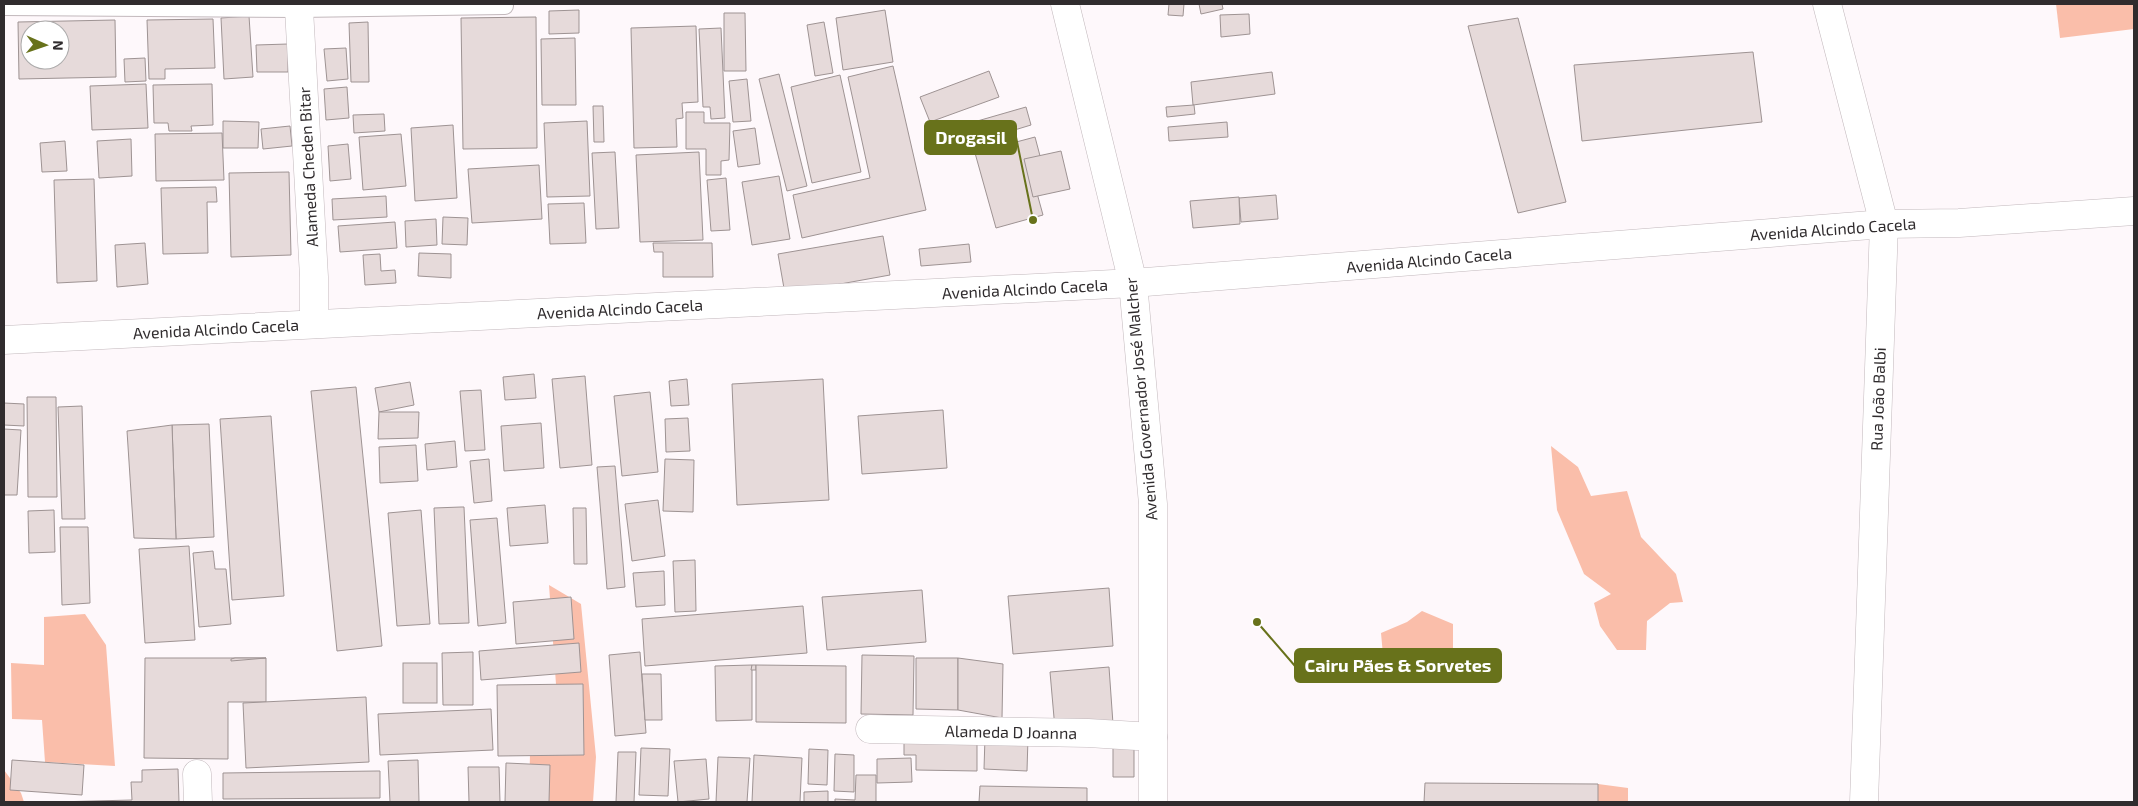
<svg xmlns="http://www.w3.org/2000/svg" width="2138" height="806" viewBox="0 0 2138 806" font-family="'Exo 2',sans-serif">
<rect width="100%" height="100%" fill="#fef8fb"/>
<g fill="#fabeaa">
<path d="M2056,4H2134V29L2060,38Z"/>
<path d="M1551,446L1578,467L1591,496L1627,491L1641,537L1676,574L1683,602L1670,603L1647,621L1646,650H1617L1600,626L1594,603L1611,594L1584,574L1557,510Z"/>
<path d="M549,585L581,604L596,757L593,802H529L530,753L560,741Z"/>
<path d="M1422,611L1453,624V662L1383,655L1381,633L1407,622Z"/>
<path d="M85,614L106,645L115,766L45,762L42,720L12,719L11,663L44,665V617Z"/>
<path d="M4,770L21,793L24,802H4Z"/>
<path d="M1598,784L1628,788V802H1598Z"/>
</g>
<g fill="#e6dada" stroke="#9e9393" fill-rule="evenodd">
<path d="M1169,4H1184L1183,16L1168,15Z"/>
<path d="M1199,4H1222L1223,9L1201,14Z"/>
<path d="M579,10V33L549,34V11Z"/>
<path d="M885,10L893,62L843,70L836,18Z"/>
<path d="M724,13H745L746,71H724Z"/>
<path d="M1249,14L1250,34L1221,37L1220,15Z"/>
<path d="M249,16L253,77L224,79L221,18Z"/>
<path d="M536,17L537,148L463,149L461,18Z"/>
<path d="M1518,18L1566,202L1518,213L1468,26Z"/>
<path d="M213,19L215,68L165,69V79H149L147,20Z"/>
<path d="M115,20L116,77L19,79L18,22ZM30,30H60V60H30Z"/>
<path d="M368,22L369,82H351L349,23Z"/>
<path d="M824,22L833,73L815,76L807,25Z"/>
<path d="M696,26L698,102L682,103L683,118L676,119L677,147L634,148L631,28Z"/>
<path d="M721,28L725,118L711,119L710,107H703L699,29Z"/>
<path d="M575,38L576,105H542L541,39Z"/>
<path d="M288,44V72H257L256,45Z"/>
<path d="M346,48L348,79L327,81L324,49Z"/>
<path d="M1753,52L1762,122L1582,141L1574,65Z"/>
<path d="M145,58L146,81L125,82L124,59Z"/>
<path d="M893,66L926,210L802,238L793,195L870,178L848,77Z"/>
<path d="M989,71L999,97L930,122L920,97Z"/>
<path d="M1272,72L1275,94L1193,105L1191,82Z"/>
<path d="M779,74L807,186L787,191L759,79Z"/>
<path d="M840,75L861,172L812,183L791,87Z"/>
<path d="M747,79L751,121L733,122L729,81Z"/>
<path d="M146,84L148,128L92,130L90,86Z"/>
<path d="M212,84L213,125L191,126L192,131H169L168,123H154L153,85Z"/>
<path d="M347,87L349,118L326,120L324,89Z"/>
<path d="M1194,105L1195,114L1167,117L1166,107Z"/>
<path d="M593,106H603L604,142H594Z"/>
<path d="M1026,107L1031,125L965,145L960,126Z"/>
<path d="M686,112H704V123H730L729,160L721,161V175H706V149H686Z"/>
<path d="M384,114L385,131L354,133L353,115Z"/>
<path d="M223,121L259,122L258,148H223Z"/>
<path d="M587,121L590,196L547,197L544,123Z"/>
<path d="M1227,122L1228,137L1169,141L1168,127Z"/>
<path d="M453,125L457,198L415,201L411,128Z"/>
<path d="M290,126L292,146L263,149L261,129Z"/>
<path d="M755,128L760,164L738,167L733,131Z"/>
<path d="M222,133L224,180L156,181L155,134Z"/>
<path d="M401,134L406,186L363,190L359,137Z"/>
<path d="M1035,137L1044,171L1032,175L1043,215L996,228L975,153Z"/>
<path d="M131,139L132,176L99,178L97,141Z"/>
<path d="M65,141L67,171L42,172L40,143Z"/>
<path d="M348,144L351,179L330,181L328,146Z"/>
<path d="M1061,151L1070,189L1033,197L1024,159Z"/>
<path d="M615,152L619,228L596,229L592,153Z"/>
<path d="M699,152L703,240L640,242L636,155Z"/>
<path d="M539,165L542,219L472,223L468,169Z"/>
<path d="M289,172L291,255L231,257L229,173Z"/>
<path d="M779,176L790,239L752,245L742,182Z"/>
<path d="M726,178L730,230L711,231L707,180Z"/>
<path d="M94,179L97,281L57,283L54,180Z"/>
<path d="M216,187L217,202H207L208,253L163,254L161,188Z"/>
<path d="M1276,195L1278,219L1241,222L1239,198Z"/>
<path d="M386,196L387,217L333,220L332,199Z"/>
<path d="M1239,197L1240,224L1193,228L1190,201Z"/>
<path d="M584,203L586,243L550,244L548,204Z"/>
<path d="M443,217L468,218L467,245L442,244Z"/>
<path d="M436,219L437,245L406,247L405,221Z"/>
<path d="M395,222L397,248L340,252L338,226Z"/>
<path d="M883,236L890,275L785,294L778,254Z"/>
<path d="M145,243L148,284L117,287L115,245Z"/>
<path d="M653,243H712L713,277H663V252H654Z"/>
<path d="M969,244L971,262L921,266L919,249Z"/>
<path d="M419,253L451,254V278L418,276Z"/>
<path d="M380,254L381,271L395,270L396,283L365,285L363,255Z"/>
<path d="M534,374L536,398L505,400L503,377Z"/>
<path d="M585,376L592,465L560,468L552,379Z"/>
<path d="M687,379L689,405L671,406L669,381Z"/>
<path d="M823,379L829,500L737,505L732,384Z"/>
<path d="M410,382L414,405L379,412L375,388Z"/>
<path d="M356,387L382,646L337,651L311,391Z"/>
<path d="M481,390L485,450L465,451L460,391Z"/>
<path d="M650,392L658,472L622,476L614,396Z"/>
<path d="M27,397H56L57,497H28Z"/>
<path d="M4,403L24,404V426L4,425Z"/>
<path d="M82,406L85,519H62L58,407Z"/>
<path d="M943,410L947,468L862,474L858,416Z"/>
<path d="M379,412H419L418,438L378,439Z"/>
<path d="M271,416L284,596L232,600L220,419Z"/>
<path d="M688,418L690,451L666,452L665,419Z"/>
<path d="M541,423L544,468L504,471L501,426Z"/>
<path d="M209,424L214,537L176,539L172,425Z"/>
<path d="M172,425L176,539L134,538L127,431Z"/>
<path d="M4,429L21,430L17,495H4Z"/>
<path d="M455,441L457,467L427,470L425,444Z"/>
<path d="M416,445L418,481L380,483L379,447Z"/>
<path d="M489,459L492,501L474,503L470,461Z"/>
<path d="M665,459L694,460L693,512L663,511Z"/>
<path d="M615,466L625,587L607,589L597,467Z"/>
<path d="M658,500L665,556L632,561L625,504Z"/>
<path d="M545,505L548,543L510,546L507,508Z"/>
<path d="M461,507H464L469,623L439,624L434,508Z"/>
<path d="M573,508H586L587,564H574Z"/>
<path d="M54,510L55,552L29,553L28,511Z"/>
<path d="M421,510L430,624L397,626L388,513Z"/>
<path d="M497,518L506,623L478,626L470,520Z"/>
<path d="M60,527H88L90,603L62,605Z"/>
<path d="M189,546L195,640L145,643L139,549Z"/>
<path d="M213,551L215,569H226L231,624L199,627L193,553Z"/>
<path d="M695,560L696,611L675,612L673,561Z"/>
<path d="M664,571L665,605L636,607L633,573Z"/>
<path d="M1109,588L1113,646L1013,654L1008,596Z"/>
<path d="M922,590L926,642L827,650L822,597Z"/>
<path d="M571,597L574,639L516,644L513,602Z"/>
<path d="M803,606L807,653L645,666L642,619Z"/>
<path d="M579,643L581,672L481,680L479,651Z"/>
<path d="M473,652V705H443L442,653Z"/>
<path d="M640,652L646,733L615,736L609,655Z"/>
<path d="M862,655L914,656L913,715L861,714Z"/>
<path d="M145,658H266V702H228V759L144,758Z"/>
<path d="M235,658H266L231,661V659Z"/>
<path d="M916,658H958V710L916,709Z"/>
<path d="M958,658L1003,664L1002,718L958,710Z"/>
<rect x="403" y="663" width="34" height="40"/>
<path d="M752,665V720L716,721L715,666Z"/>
<path d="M752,665H756V670H751Z"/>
<path d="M756,665L846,666V723L756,722Z"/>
<path d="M1109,667L1113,724L1055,729L1050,672Z"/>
<path d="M642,674H661L662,720H645Z"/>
<path d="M583,684L584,755L498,756L497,685Z"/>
<path d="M366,697L369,762L246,768L243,703Z"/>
<path d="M491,709L493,750L380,755L378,714Z"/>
<path d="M904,735L977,736V771L916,770V755H904Z"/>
<path d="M985,737L1028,738L1027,771L984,769Z"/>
<path d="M1113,741L1134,742V777H1113Z"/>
<path d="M641,748L670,749L668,796L639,795Z"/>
<path d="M809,749L828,750L827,785L808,784Z"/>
<path d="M618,752H636L634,802H616Z"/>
<path d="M835,754L854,755V792L834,791Z"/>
<path d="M754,755L802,758L800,802H752Z"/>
<path d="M718,757L750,758L747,802H716Z"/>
<path d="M911,758L912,782L877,783V759Z"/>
<path d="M706,759L709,799L678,802L674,761Z"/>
<path d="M12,760L84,765L82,795L10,790Z"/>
<path d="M418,760L419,802H390L388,761Z"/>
<path d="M506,763L550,765L549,802H505Z"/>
<path d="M468,767H499L500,802H469Z"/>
<path d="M178,769L179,802H55L132,800L131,782H142V770Z"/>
<path d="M377,771H380V798L223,799V773Z"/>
<path d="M856,775H876V802H835V799L855,800Z"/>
<path d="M1425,783L1598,784V802H1424Z"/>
<path d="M980,786L1087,788V802H979Z"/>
<path d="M828,791V802H804V792Z"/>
</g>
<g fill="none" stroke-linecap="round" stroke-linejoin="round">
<g stroke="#c2b8bc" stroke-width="18">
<path id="service" d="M4,7L299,9L505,6"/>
</g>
<g stroke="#c2b8bc" stroke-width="29">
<g id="minor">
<path d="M1827,4L1884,224L1864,802"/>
<path d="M299,9L314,277V324"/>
<path d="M870,729L1088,733L1153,737"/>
<path d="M197,774L198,802"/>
</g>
</g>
<g stroke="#c2b8bc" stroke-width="29">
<path id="secondary" d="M4,340L1133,283L1884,224L1959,223L2134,211"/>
</g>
<g stroke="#c2b8bc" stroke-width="29">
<path id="primary" d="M1065,4L1133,283L1153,504V802"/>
</g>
<use href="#service" stroke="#fff" stroke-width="16"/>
<use href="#minor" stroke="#fff" stroke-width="28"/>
<use href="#secondary" stroke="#fff" stroke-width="28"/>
<use href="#primary" stroke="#fff" stroke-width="28"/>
</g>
<g text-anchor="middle" stroke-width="5" stroke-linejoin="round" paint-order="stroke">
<g font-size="16" fill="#302c2e" stroke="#fff">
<text transform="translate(308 167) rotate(-93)" y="6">Alameda Cheden Bitar</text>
<text transform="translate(1833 229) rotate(-4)" y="6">Avenida Alcindo Cacela</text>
<text transform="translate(1429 260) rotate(-5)" y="6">Avenida Alcindo Cacela</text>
<text transform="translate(1025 289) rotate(-3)" y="6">Avenida Alcindo Cacela</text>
<text transform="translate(620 309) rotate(-3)" y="6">Avenida Alcindo Cacela</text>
<text transform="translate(216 329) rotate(-3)" y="6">Avenida Alcindo Cacela</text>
<text transform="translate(1141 399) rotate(-95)" y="6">Avenida Governador José Malcher</text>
<text transform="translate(1878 399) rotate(-88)" y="6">Rua João Balbi</text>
<text transform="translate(1011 732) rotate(1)" y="6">Alameda D Joanna</text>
</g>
</g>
<path fill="none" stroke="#68721b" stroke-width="2" d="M1033 220L1016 137M1257 622L1295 666"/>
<g fill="#68721b" stroke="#fff" stroke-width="2">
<circle cx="1033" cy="220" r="5"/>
<circle cx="1257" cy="622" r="5"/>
</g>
<g fill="#68721b" stroke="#68721b" stroke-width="2">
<rect x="925" y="121" width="91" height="33" rx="5"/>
<rect x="1295" y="649" width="206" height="33" rx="5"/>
</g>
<g font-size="18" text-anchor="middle" font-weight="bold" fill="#fff">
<text x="971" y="144">Drogasil</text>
<text x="1398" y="672">Cairu Pães &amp; Sorvetes</text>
</g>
<rect width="2138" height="806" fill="none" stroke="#302c2e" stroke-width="10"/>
<g transform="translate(45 45) rotate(92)"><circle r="24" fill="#ffffff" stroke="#acabab"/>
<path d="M0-4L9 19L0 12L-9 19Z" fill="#68721b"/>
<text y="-8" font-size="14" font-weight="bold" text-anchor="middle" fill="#302c2e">N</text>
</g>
</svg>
